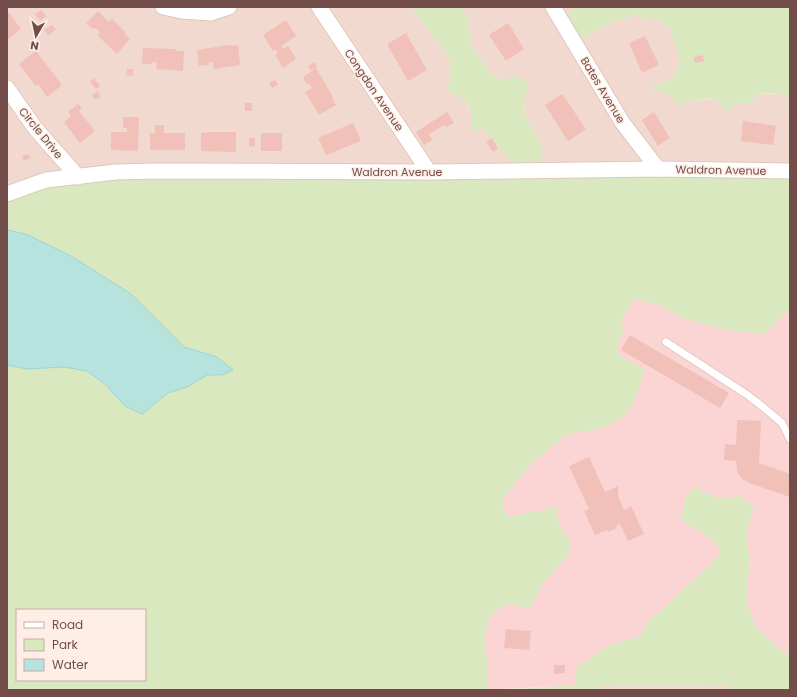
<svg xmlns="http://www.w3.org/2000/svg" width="797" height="697" viewBox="0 0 797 697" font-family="Poppins,sans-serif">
<rect width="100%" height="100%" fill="#fbe9e0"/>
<g fill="#f2d9cf">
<path d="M7,7H411L448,56L451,64L448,91L462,97L472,112L473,119L471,132L478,129L483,128L493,139L517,172L7,195Z"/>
<path d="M460,7H577L564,15L577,43L608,24L635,15L646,19H658L670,28L680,60L674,77L657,87L647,90L665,92L673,97L678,106L685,102L703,99L715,100L735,104L751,103L757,96L765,93L783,95L790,99V172L541,170V143L525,116L524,99L505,80L492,75L472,47L468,17Z"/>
<path d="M722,685L730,686L729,690H600L599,686Z"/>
</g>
<path fill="#fbd5d4" d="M634,299L657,304L682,318L727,330L763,334L790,309V655L784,653L755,628L746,600L750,559L746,535L754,508L740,496L720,499L704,492L696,487L687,524L703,533L721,548L717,558L704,572L646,624L642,636L606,646L584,663L575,685L488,690L484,646L488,619L500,607L510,604L530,608L543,583L569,554L570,541L559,524L508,517L502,506L506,495L530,465L566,435L602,428L618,354L617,343L624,332L621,321Z"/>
<g fill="#dae8c0" fill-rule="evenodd">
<path d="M411,7H460L468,17L472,47L492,75L505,80L518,76L530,87L524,99L525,116L541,143V170L790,172V309L763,334L727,330L682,318L657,304L634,299L621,321L624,332L617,343L618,354L645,370L634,402L624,416L602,428L566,435L530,465L506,495L502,506L509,517L557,507L559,525L570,541L569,554L543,583L530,608L510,604L500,607L488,619L484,646L488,658V690H7V365L27,369L64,367L87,371L105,384L125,406L142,414L168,393L187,387L207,375H222L217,357L184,347L131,294L71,256L70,257L26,234L7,230V196L50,180L516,171L493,139L483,128L478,129L470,133C475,109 470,101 448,91L451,64L448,56ZM17,610H145V680H17Z"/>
<path d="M577,7H790V99C782,94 767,90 758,95C755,97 753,100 751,103L735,104L729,112C725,109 720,102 715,100C706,96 686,101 678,107C670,90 663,92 646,90L657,87L674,77L680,61L670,28L658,19H646L635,15L608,24L577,43L564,15Z"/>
<path d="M696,486L704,492L720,499L740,496L754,508L746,535L750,559L746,600L756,628L784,653L790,655V690H729L730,686L722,685L599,686L600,690H503L575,685L578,664L584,663L606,646L641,636L646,624L717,558L721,548L703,533L687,524L681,519L686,496Z"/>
</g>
<path fill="#b6e3de" stroke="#9cd5cf" d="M7,230L26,234L71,256L131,294L184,347L217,357L233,370L222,375H207L187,387L168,393L142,414L125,406L105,384L87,371L64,367L27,369L7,365Z"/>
<g fill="#f0c0b9">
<path d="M7,10L21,29L7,40Z"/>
<path d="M41,10L46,16L40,21L35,14Z"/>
<path d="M98,11L109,22L112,19L125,32L124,33L130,39L117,54L97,35L100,32L95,28L93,29L86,23Z"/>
<path d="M286,20L296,36L281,46L283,49L288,46L296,59L283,68L275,54L278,53L275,49L273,51L263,35Z"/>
<path d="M508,23L524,49L506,61L489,35Z"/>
<path d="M52,25L56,30L48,35L44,30Z"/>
<path d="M406,33L427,70L408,81L387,44Z"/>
<path d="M645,36L659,65L642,73L629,43Z"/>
<path d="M33,40L37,44L32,48L29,43Z"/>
<path d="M229,45L230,46L238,45L240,65L214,69L213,62H208L209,65L199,66L197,50Z"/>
<path d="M143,48L176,49V51H184L183,71L156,69L157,62H152V64H142Z"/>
<path d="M36,51L62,85L47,97L38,84L36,86L19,64Z"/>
<path d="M703,55L704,61L695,63L694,57Z"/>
<path d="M314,62L317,67L311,70L308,66Z"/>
<path d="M316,68L333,97L332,98L336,105L319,115L305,92L312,88L309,83L307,85L303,77Z"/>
<path d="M127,69H133V76L126,75Z"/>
<path d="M94,78L100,86L96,89L90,82Z"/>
<path d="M275,80L278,85L272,88L269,83Z"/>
<path d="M97,91L101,97L95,100L92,95Z"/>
<path d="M562,94L586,129L568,141L545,105Z"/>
<rect x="245" y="103" width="7" height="8"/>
<path d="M78,104L82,109L79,111L95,131L80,143L64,122L71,116L68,112Z"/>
<path d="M447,112L454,123L446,127L444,125L429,134L432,140L424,145L416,132Z"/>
<path d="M654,112L670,138L658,146L642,120Z"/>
<path d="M123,117H139L138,151L111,150V132H127V128H123Z"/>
<path d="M743,121L776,126L773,145L741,141Z"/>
<path d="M353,123L361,141L326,155L318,138Z"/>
<path d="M155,125H164V133H185V150H150V133H155Z"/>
<path d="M209,132H236V152L201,151V133Z"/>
<rect x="261" y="133" width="21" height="18"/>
<path d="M249,138H255V146L249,147Z"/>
<path d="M492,138L498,148L493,152L486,142Z"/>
<path d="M28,154L30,158L24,161L22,156Z"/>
<path d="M630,335L729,393L720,408L621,350Z"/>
<path d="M737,420L761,421L759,463L790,474V497L749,483L742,479L737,471L736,461L724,460L725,444L736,445Z"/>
<path d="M589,457L605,492L618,486V496L624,510L631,506L644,534L628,541L620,524L616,526L617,528L608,532L607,530L595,535L584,511L589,509L569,466Z"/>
<path d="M506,629L531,631L529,650L504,648Z"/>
<path d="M554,665H565V673L554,674Z"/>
</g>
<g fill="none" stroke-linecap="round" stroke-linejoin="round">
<g stroke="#e1c6bf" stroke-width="9">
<path id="lane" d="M666,342L746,394L763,407L782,423L790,439"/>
</g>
<g stroke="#e1c6bf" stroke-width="17">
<g id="street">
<path d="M163,7L182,11L211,13L229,7"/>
<path d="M319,7L429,172"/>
<path d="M553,7L622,122L658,169"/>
<path d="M7,88L35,128L78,177"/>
<path d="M7,194L46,180L116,172L156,171L429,172L658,169L790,171"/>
</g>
</g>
<use href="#lane" stroke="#fff" stroke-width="7"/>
<use href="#street" stroke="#fff" stroke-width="15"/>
</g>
<g text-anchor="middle" stroke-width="3" stroke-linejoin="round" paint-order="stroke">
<g font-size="11" fill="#714c48" stroke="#feeee6">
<text transform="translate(374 90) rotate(56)" y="4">Congdon Avenue</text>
<text transform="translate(603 90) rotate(59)" y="4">Bates Avenue</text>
<text transform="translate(41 133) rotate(51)" y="4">Circle Drive</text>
<text transform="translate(721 170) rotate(1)" y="4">Waldron Avenue</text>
<text x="397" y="176">Waldron Avenue</text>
</g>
</g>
<rect width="797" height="697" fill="none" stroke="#714c48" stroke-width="16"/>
<rect x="16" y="609" width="130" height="72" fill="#feeee6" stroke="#c6ada7"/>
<rect x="24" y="622" width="20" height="6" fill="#ffffff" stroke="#c6ada7"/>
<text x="52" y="629" font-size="12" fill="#714c48">Road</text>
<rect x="24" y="639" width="20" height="12" fill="#dae8c0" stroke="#c6ada7"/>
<text x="52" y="649" font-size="12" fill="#714c48">Park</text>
<rect x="24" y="659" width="20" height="12" fill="#b6e3de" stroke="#c6ada7"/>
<text x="52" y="669" font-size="12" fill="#714c48">Water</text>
<g transform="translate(36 36) rotate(189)" stroke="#feeee6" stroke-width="3" paint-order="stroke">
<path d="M0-3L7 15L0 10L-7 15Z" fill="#714c48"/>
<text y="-6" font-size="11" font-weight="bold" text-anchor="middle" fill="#714c48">N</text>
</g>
</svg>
